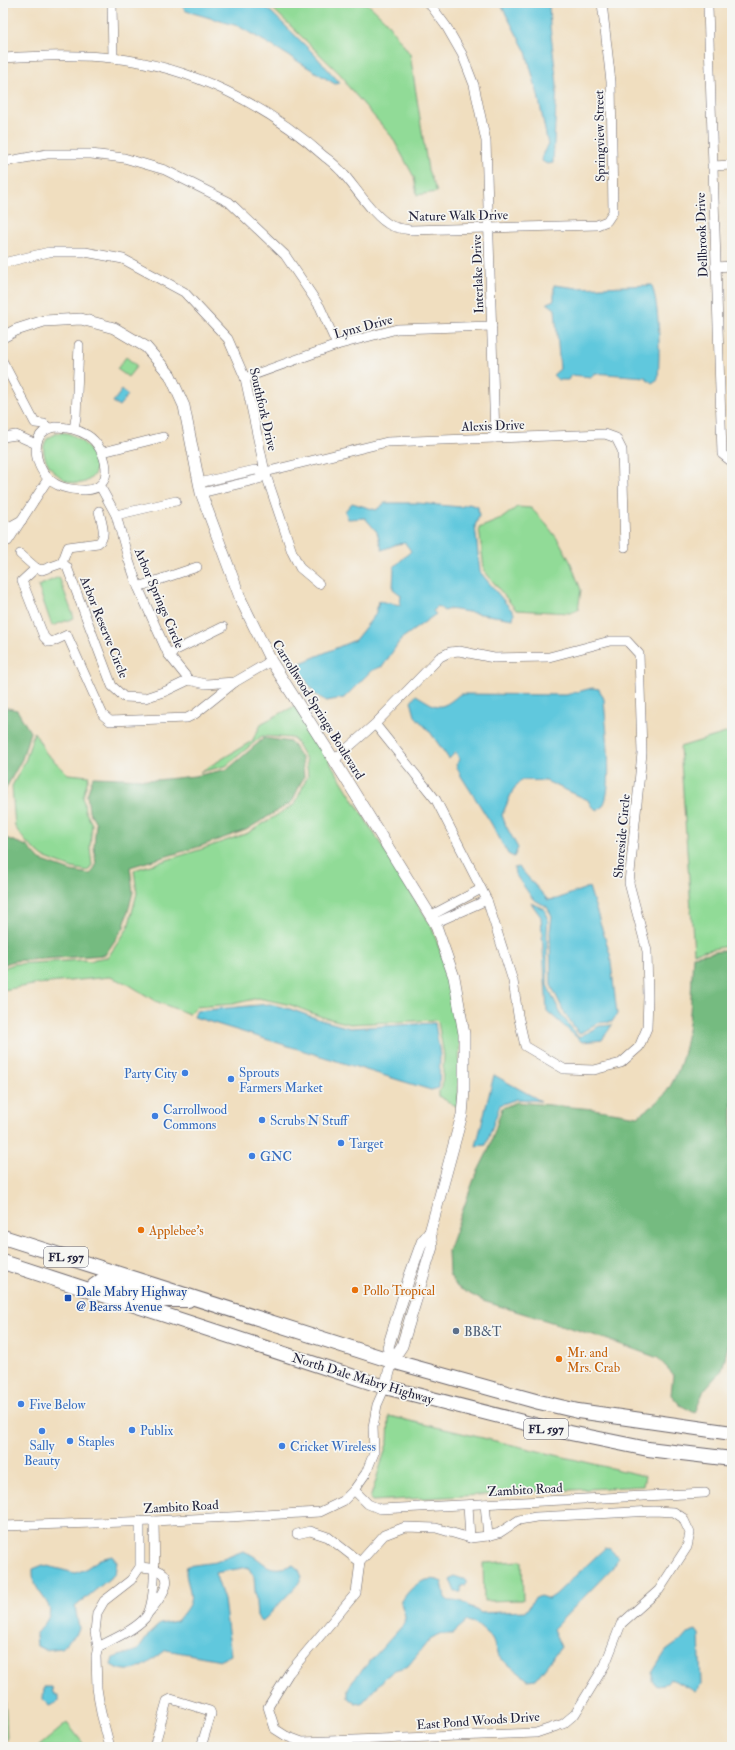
<svg xmlns="http://www.w3.org/2000/svg" width="735" height="1750" viewBox="0 0 735 1750" font-family="'IM FELL Double Pica',serif">
<rect width="100%" height="100%" fill="#f6f6f2"/>
<filter id="ink" filterUnits="userSpaceOnUse"><feTurbulence type="fractalNoise" baseFrequency=".025" numOctaves="2"/><feDisplacementMap in="SourceGraphic" scale="8" xChannelSelector="R" yChannelSelector="G"/><feConvolveMatrix kernelMatrix="1 2 1 2 8 2 1 2 1" color-interpolation-filters="sRGB"/></filter>
<filter id="wash" filterUnits="userSpaceOnUse"><feTurbulence type="fractalNoise" baseFrequency=".012" numOctaves="4" result="noise"/><feDisplacementMap in="SourceGraphic" scale="16" xChannelSelector="R" yChannelSelector="G"/><feGaussianBlur stdDeviation="0.9" result="paint"/><feColorMatrix in="noise" values="0 0 0 0 0 0 0 0 0 0 0 0 0 0 0 0 0 1.4 0 .05"/><feComposite in="paint" operator="in"/></filter>
<g filter="url(#wash)">
<rect width="100%" height="100%" fill="#f0debf"/>
<g fill="#91db97" stroke="#5a7e69">
<path d="M267,3H367L385,20L410,54L428,170L437,192L417,195L414,177L392,137L346,84V81L340,74Z"/>
<path d="M126,357L137,366L128,377L117,369Z"/>
<path d="M57,433C61,433 66,432 70,434C84,439 107,465 90,479C70,496 32,459 47,439C49,437 54,435 57,433Z"/>
<path d="M517,507L531,508L546,524L559,541L570,561L581,590L578,610L570,613L516,610L486,573L484,569L479,528L501,519Z"/>
<path d="M59,577L74,618L52,626L38,586Z"/>
<path d="M295,706L431,925L450,978L460,1034L458,1107L438,1096V1092L442,1088L444,1055L438,1022L436,1020L350,1024L322,1017L291,1005L258,998L233,1004L196,1007L189,1014L155,1001L128,984L110,977L39,984L3,990V968L14,964L83,960L91,961L95,959L108,957L128,928L137,893L134,870L199,850L248,833L295,804L308,775L306,759L294,739L292,738L262,736L226,766L200,772L252,741L262,723Z"/>
<path d="M732,731V945L694,953L680,747Z"/>
<path d="M34,732L46,753L68,774L89,776L83,796L85,811L92,824L90,847L92,865L88,871L72,868L43,857L26,842L15,827L12,786L26,759Z"/>
<path d="M389,1416L645,1476L643,1486L372,1501L370,1499L388,1441Z"/>
<path d="M522,1561L523,1600L484,1601L483,1563Z"/>
<path d="M3,1674H4L7,1740H3Z"/>
<path d="M67,1723L86,1747H38Z"/>
</g>
<g fill="#74bb80" stroke="#4b6e5e">
<path d="M3,707L17,710L30,732L22,759L5,790L3,799Z"/>
<path d="M264,738L291,742L302,759L304,776L292,802L246,830L198,847L130,867L133,892L124,927L105,955L13,961L3,965V837L27,846L40,860L71,871L90,874L93,871L96,865L94,847L96,823L89,811L87,795L93,777L124,778L156,780L195,776L228,769Z"/>
<path d="M732,949V1336L730,1338L722,1370L704,1390L695,1413L680,1405L671,1395L673,1374L658,1358L600,1337L483,1301L457,1287L449,1274L448,1251L474,1179L489,1149L502,1108L517,1102L593,1109L638,1116C647,1109 658,1102 665,1094C693,1056 690,1001 693,956Z"/>
</g>
<g fill="#60c8dd" stroke="#41758c">
<path d="M180,3H262L313,53L340,83L335,84L276,48L238,26L186,11Z"/>
<path d="M500,3H549L550,27L557,84L553,163L547,164L542,161L543,153L548,145L538,95L526,52Z"/>
<path d="M554,285L577,288L652,285C660,311 660,352 658,379L652,383L645,377L594,373L592,377L571,375L568,380H558L553,375L560,369L555,309L547,303L554,300Z"/>
<path d="M122,390L128,395L119,406L113,402Z"/>
<path d="M352,503L376,510L385,503H417L460,507L469,504L478,507L479,516L475,526L480,572L514,613L513,619L449,609L444,611L438,606L433,611L436,614L401,639L383,666L371,671L344,698L326,701L315,694L296,665L355,640L375,615L379,601L400,605L401,595L393,589L394,567L411,551L405,543L397,544L382,550L377,532L365,518L348,519L345,511Z"/>
<path d="M592,688L599,689L604,699C605,719 615,792 602,807C601,808 598,809 597,810L591,806L588,800L546,781L521,780L513,790L502,815L506,826L518,848L514,857L508,854L491,823L461,776L456,765L460,760L456,752L449,759L430,732L415,716L411,701L416,695C438,708 439,712 460,694L566,695Z"/>
<path d="M519,867L548,900L557,899L589,887L610,954L617,1014L612,1022L597,1023L579,1034L564,1012L551,985L550,932L552,916L547,907L533,899L515,874L514,868Z"/>
<path d="M531,903L544,909L548,917L547,932V985L561,1014L578,1037L581,1036L599,1026L612,1025L602,1040L582,1042L547,1011L541,917Z"/>
<path d="M270,1004L290,1009L321,1020L350,1028L435,1023L440,1055L439,1088L431,1090L194,1017L196,1011Z"/>
<path d="M494,1075L541,1101L517,1099L500,1105L486,1145L476,1146Z"/>
<path d="M605,1548L610,1549L618,1557L615,1565L553,1629L561,1647L536,1679L528,1680L498,1656L492,1638L475,1623L467,1621L452,1634H439L430,1639L408,1666L395,1670L386,1677L362,1703L356,1704L348,1698V1689L353,1680L405,1623V1616L401,1603C408,1589 425,1573 442,1582L445,1598L449,1601H460L481,1613L526,1611L534,1599L540,1596L549,1599L555,1595Z"/>
<path d="M243,1551C268,1560 263,1575 293,1565L299,1570L302,1577L298,1584L266,1618L261,1621L257,1616L254,1577L248,1567L215,1573L224,1600L231,1655L221,1660L166,1650C147,1664 134,1678 111,1665L113,1658L138,1650L150,1633L160,1624L177,1621C181,1616 188,1608 190,1602C193,1589 183,1578 187,1566L216,1562Z"/>
<path d="M112,1556L117,1562L115,1574L75,1607L79,1628L76,1635L61,1648L45,1650L37,1646L36,1633C62,1608 45,1605 34,1582C33,1578 33,1573 33,1569L43,1565L75,1573L84,1570L100,1559Z"/>
<path d="M454,1576L466,1580V1585L461,1586V1592H455L450,1579Z"/>
<path d="M696,1630L699,1634L701,1684L696,1692L678,1682L670,1679L664,1685L657,1686L652,1680V1673L666,1651L681,1640L687,1633Z"/>
<path d="M44,1687H52L53,1693L58,1696V1702L49,1706L43,1699Z"/>
</g>
</g>
<g filter="url(#ink)">
<g fill="none" stroke-linecap="round" stroke-linejoin="round">
<g stroke="#6a6469" stroke-width="10">
<g id="minor">
<path d="M112,3L113,58"/>
<path d="M429,3L446,26L462,54L474,85L486,141L495,438"/>
<path d="M709,3L708,7L722,454L732,462"/>
<path d="M3,58C39,56 76,54 112,58C191,66 267,105 325,157C331,161 336,166 341,171C354,185 375,219 392,226C397,228 404,229 410,230L597,225L607,221L613,212L611,82L602,3"/>
<path d="M3,162L47,154H91L124,158L165,170L229,202L285,255L320,307L337,345"/>
<path d="M712,166L732,165"/>
<path d="M3,263L49,252H85L123,259L184,292L228,339L245,378L265,472L292,552L300,568L319,584"/>
<path d="M715,267L732,266"/>
<path d="M3,362L35,423L44,424L49,428"/>
<path d="M245,378L337,345L397,329L492,326"/>
<path d="M55,427C67,427 77,429 87,435C107,447 118,490 85,490C73,490 57,488 48,478C33,464 29,431 55,427Z"/>
<path d="M74,429L76,417L79,345"/>
<path d="M3,437L16,435L36,444"/>
<path d="M103,452L163,437"/>
<path d="M199,483L255,470L265,472L387,442L605,434L616,438L622,450L625,547"/>
<path d="M100,486L116,515L128,558L138,587L168,654L189,680L206,684L235,682L271,661"/>
<path d="M201,493L259,479L265,472"/>
<path d="M116,515L176,501"/>
<path d="M3,534L9,527L22,520"/>
<path d="M8,541L48,479"/>
<path d="M20,554L36,568"/>
<path d="M62,563L68,547L98,543C108,537 101,521 99,511"/>
<path d="M138,587L197,567"/>
<path d="M168,654L223,627"/>
<path d="M189,680L166,691L145,698L124,697L112,686L67,567L62,563L42,570L36,568L22,581L44,637L49,642L54,641L67,635L103,715L110,721L187,718L195,714L235,682"/>
<path d="M334,760L375,724L440,657L450,652L459,651L494,658L549,657L610,641H627L639,654L642,753L629,883L647,951L648,997L647,1028L639,1047L621,1063L594,1070L564,1069L525,1046L518,1015L513,981L487,900L436,800L375,724"/>
<path d="M430,916L481,889"/>
<path d="M435,923L487,900"/>
<path d="M354,1490L368,1504L380,1509L705,1493"/>
<path d="M485,1504L488,1536"/>
<path d="M468,1505L470,1538"/>
<path d="M654,1511L674,1512L683,1518L690,1533L687,1547L659,1590L621,1624L605,1665L575,1714L563,1724L536,1733L302,1742L286,1736L275,1729L268,1707L289,1673L356,1593L360,1562L384,1535L405,1527L436,1528L470,1538L488,1536L499,1533L519,1520L536,1517Z"/>
<path d="M3,1526L154,1521L320,1512L343,1501L354,1490L366,1473L374,1453L373,1427L377,1405L385,1387"/>
<path d="M297,1534L310,1531L328,1537L360,1562"/>
<path d="M140,1567C180,1569 168,1589 150,1611"/>
<path d="M98,1647C113,1639 133,1631 145,1618C158,1604 154,1541 154,1521"/>
<path d="M110,1747L101,1713L97,1688L96,1656L98,1647L95,1632L97,1613L104,1601L131,1580L140,1567V1521"/>
<path d="M154,1747L167,1701L171,1699L210,1711L211,1714L201,1747"/>
</g>
</g>
<g stroke="#6a6469" stroke-width="12">
<g id="tertiary">
<path d="M3,337L16,330L44,321L81,319L114,328L146,347L170,375L184,406L201,493L241,600L271,661L334,760L435,923L454,977L464,1034V1091L462,1115L430,1232L432,1247L402,1346L392,1361L385,1387"/>
<path d="M392,1361L388,1347L409,1278L422,1242L430,1232"/>
</g>
</g>
<g stroke="#6a6469" stroke-width="16">
<g id="primary">
<path d="M3,1237L392,1361L539,1402L578,1411L732,1433"/>
<path d="M3,1262L385,1387L546,1428L648,1449L732,1459"/>
<path d="M92,1291L94,1286L101,1281L163,1300H188"/>
</g>
</g>
<use href="#minor" stroke="#fff" stroke-width="9"/>
<use href="#tertiary" stroke="#fff" stroke-width="11"/>
<use href="#primary" stroke="#fff" stroke-width="14"/>
</g>
</g>
<g fill="#3f7fe0" stroke="#f6f6f2" stroke-width="1.5">
<circle cx="185" cy="1073" r="4"/>
<circle cx="231" cy="1079" r="4"/>
<circle cx="155" cy="1116" r="4"/>
<circle cx="262" cy="1120" r="4"/>
<circle cx="341" cy="1143" r="4"/>
<circle cx="252" cy="1156" r="4"/>
<circle cx="21" cy="1404" r="4"/>
<circle cx="132" cy="1430" r="4"/>
<circle cx="42" cy="1431" r="4"/>
<circle cx="70" cy="1441" r="4"/>
<circle cx="282" cy="1446" r="4"/>
</g>
<g fill="#e8710a" stroke="#f6f6f2" stroke-width="1.5">
<circle cx="141" cy="1230" r="4"/>
<circle cx="355" cy="1290" r="4"/>
<circle cx="559" cy="1359" r="4"/>
</g>
<rect fill="#1a4fb4" stroke="#f6f6f2" stroke-width="1.5" x="64" y="1294" width="8" height="8" rx="2"/>
<circle fill="#5c6f8a" stroke="#f6f6f2" stroke-width="1.5" cx="456" cy="1331" r="4"/>
<g text-anchor="middle" stroke-width="3.5" stroke-linejoin="round" paint-order="stroke">
<g fill="#f6f6f2" stroke="#626272" stroke-width="1">
<rect x="44" y="1247" width="44" height="20" rx="3"/>
<rect x="524" y="1419" width="44" height="20" rx="3"/>
</g>
<g font-size="12" font-weight="bold" fill="#22223b">
<text x="66" y="1261">FL 597</text>
<text x="546" y="1433">FL 597</text>
</g>
<g font-size="13" fill="#22223b" stroke="#f6f6f2">
<text transform="translate(599 136) rotate(-91)" y="5">Springview Street</text>
<text transform="translate(458 215) rotate(-1)" y="5">Nature Walk Drive</text>
<text transform="translate(701 235) rotate(-92)" y="5">Dellbrook Drive</text>
<text transform="translate(477 274) rotate(-92)" y="5">Interlake Drive</text>
<text transform="translate(363 326) rotate(-15)" y="5">Lynx Drive</text>
<text transform="translate(264 409) rotate(77)" y="5">Southfork Drive</text>
<text transform="translate(493 425) rotate(-2)" y="5">Alexis Drive</text>
<text transform="translate(160 598) rotate(67)" y="5">Arbor Springs Circle</text>
<text transform="translate(105 627) rotate(68)" y="5">Arbor Reserve Circle</text>
<text transform="translate(319 709) rotate(58)" y="5">Carrollwood Springs Boulevard</text>
<text transform="translate(621 836) rotate(-85)" y="5">Shoreside Circle</text>
<text transform="translate(363 1378) rotate(17)" y="5">North Dale Mabry Highway</text>
<text transform="translate(525 1489) rotate(-3)" y="5">Zambito Road</text>
<text transform="translate(181 1506) rotate(-3)" y="5">Zambito Road</text>
<text transform="translate(478 1720) rotate(-4)" y="5">East Pond Woods Drive</text>
</g>
<g font-size="13" fill="#366cbe" stroke="#f6f6f2" text-anchor="start">
<text x="239" y="1077">Sprouts<tspan x="239" dy="15">Farmers Market</tspan></text>
<text x="177" y="1078" text-anchor="end">Party City</text>
<text x="163" y="1114">Carrollwood<tspan x="163" dy="15">Commons</tspan></text>
<text x="270" y="1125">Scrubs N Stuff</text>
<text x="349" y="1148">Target</text>
<text x="260" y="1161">GNC</text>
<text x="29" y="1409">Five Below</text>
<text x="140" y="1435">Publix</text>
<text x="78" y="1446">Staples</text>
<text x="42" y="1450" text-anchor="middle">Sally<tspan x="42" dy="15">Beauty</tspan></text>
<text x="290" y="1451">Cricket Wireless</text>
</g>
<g font-size="13" fill="#c56008" stroke="#f6f6f2" text-anchor="start">
<text x="149" y="1235">Applebee's</text>
<text x="363" y="1295">Pollo Tropical</text>
<text x="567" y="1357">Mr. and<tspan x="567" dy="15">Mrs. Crab</tspan></text>
</g>
<g font-size="13" fill="#164399" stroke="#f6f6f2" text-anchor="start">
<text x="76" y="1296">Dale Mabry Highway<tspan x="76" dy="15">@ Bearss Avenue</tspan></text>
</g>
<g font-size="13" fill="#4e5e75" stroke="#f6f6f2" text-anchor="start">
<text x="464" y="1336">BB&amp;T</text>
</g>
</g>
<rect width="735" height="1750" fill="none" stroke="#f6f6f2" stroke-width="16"/>
</svg>
